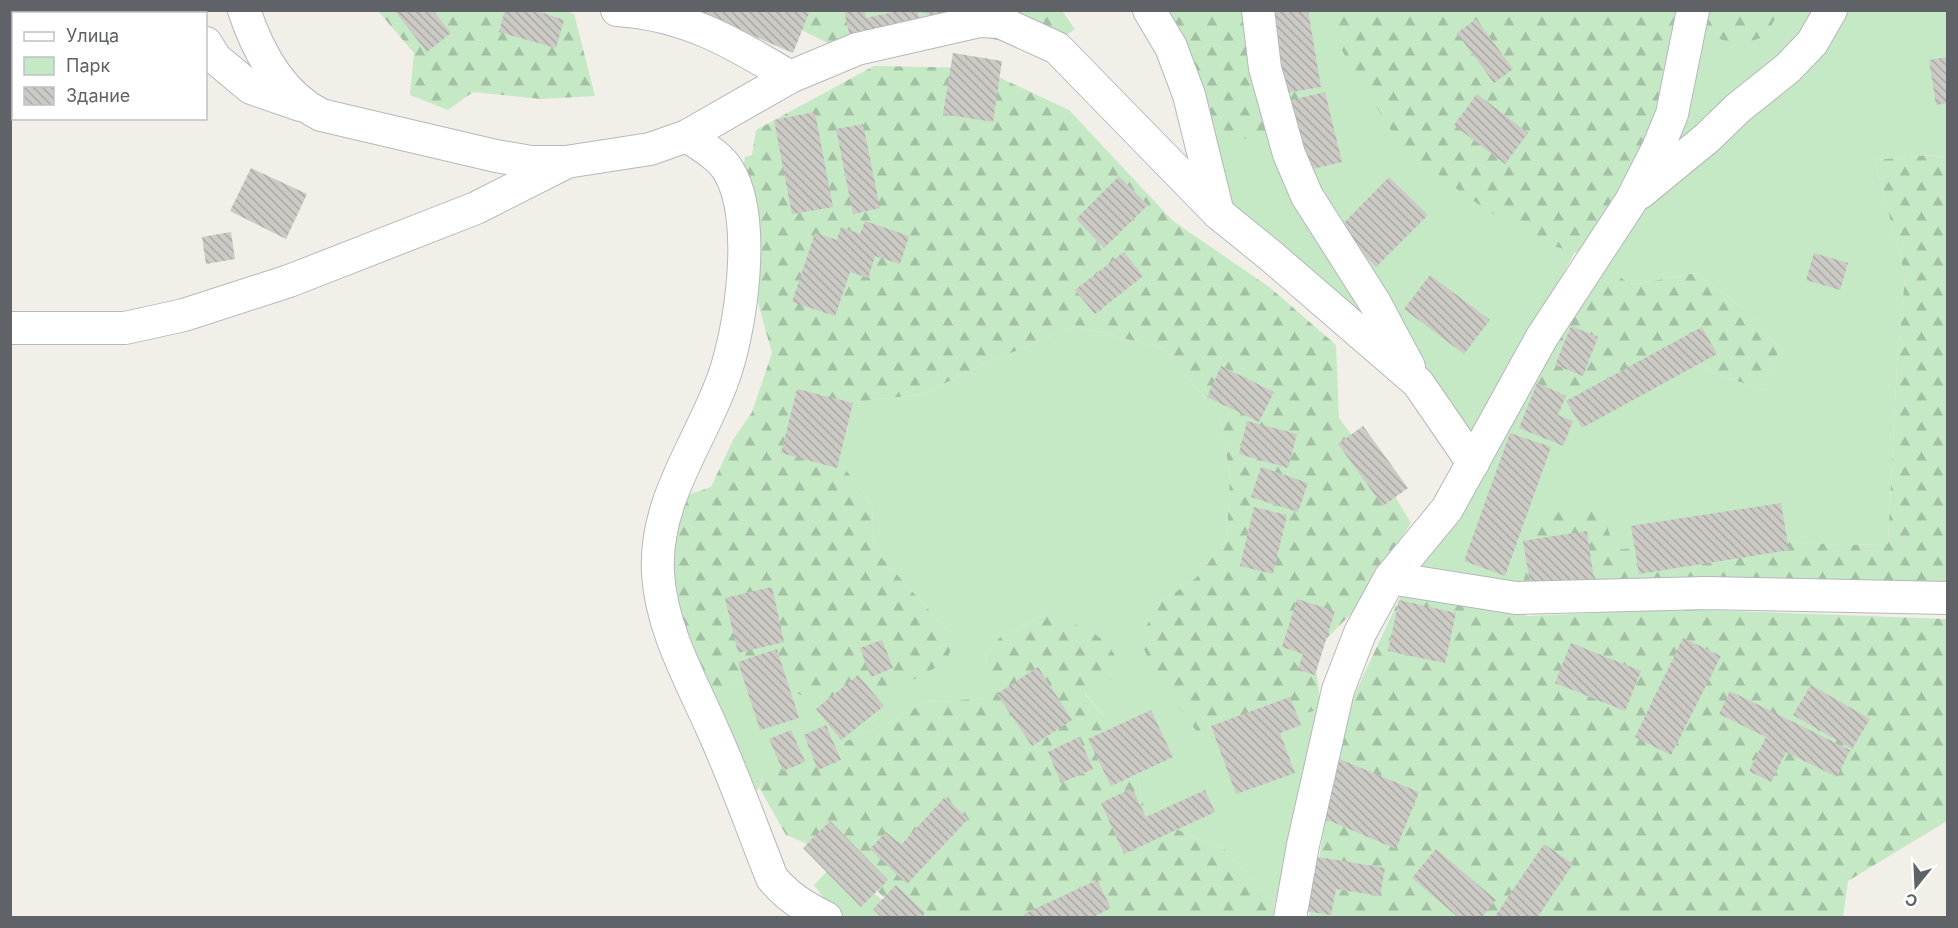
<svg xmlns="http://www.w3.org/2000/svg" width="1958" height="928" viewBox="0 0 1958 928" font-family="Inter,sans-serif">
<defs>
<pattern id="forest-firs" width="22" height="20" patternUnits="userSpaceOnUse" patternTransform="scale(1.5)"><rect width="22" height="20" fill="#c5e8c5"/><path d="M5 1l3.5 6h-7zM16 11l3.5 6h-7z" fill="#a3c0a4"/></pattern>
<pattern id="building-back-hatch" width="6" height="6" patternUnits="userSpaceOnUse" patternTransform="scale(1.5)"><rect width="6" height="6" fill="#cccac5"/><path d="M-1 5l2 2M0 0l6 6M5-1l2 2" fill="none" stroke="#a9a8a4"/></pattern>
</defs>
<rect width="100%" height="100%" fill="#f1efe8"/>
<g fill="#c5e8c5">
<path d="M1218,11H1358L1582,239L1462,459L1397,357L1196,189Z"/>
<path d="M1708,11H1947V158L1930,155L1875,160L1905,276L1897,364L1888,544L1842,545L1728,537L1613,550L1601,504L1520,593L1387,569L1436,508L1513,370L1675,359L1763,390L1780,349L1749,312L1695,273L1632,285L1585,255Z"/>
<path d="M1076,326L1165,349L1220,417L1230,475L1227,539L1196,578L1161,602L1321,709L1284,902H1275L1261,890L1223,848L1146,817L1135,764L1108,721L1085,693L1111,680L1050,612L999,638L986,655L991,698L925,702L892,721L835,746L794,755L765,767L759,789L749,794L709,692L755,677L955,639L874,549L872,505L832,451L805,408L923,394L982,365Z"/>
<path d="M837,861L897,913L903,917H838L814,885Z"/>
</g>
<g fill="url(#forest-firs)">
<path d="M378,11H566L574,14L595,96L541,99L473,92L448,110L410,95L414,53Z"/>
<path d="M761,11H1062L1075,29L1046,49L971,35L856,59L818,38Z"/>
<path d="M1139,11H1294L1301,57L1307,130L1246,138L1194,163L1165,59Z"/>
<path d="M1322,11H1688L1646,164L1586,255L1632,285L1695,273L1749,312L1780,349L1763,390L1675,359L1583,410L1513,370L1585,255L1536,241L1466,196L1400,145L1344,54Z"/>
<path d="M1698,11H1779L1766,36L1737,46L1704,32Z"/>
<path d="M874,66L979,68L1069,110L1173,221L1269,287L1336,345L1339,418L1384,478L1411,523L1351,614L1314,651L1321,709L1203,740L1156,676L1139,638L1161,602L1196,578L1227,539L1230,475L1220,417L1165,349L1076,326L982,365L923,394L806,408L832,451L872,505L874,549L955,639L946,662L887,694L840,710L755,677L709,692L672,602L673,500L711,487L733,440L752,412L772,353L734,216L745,157L752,155L756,130Z"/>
<path d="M1930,155L1947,158V591L1520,593L1544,510L1601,504L1614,550L1728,537L1842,545L1888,544L1897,364L1905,276L1875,160Z"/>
<path d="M1404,589L1529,616L1679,609L1947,619V821L1848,881L1843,917L1309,918L1342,721Z"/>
<path d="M1050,612L1095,634L1108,644L1119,663L1111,680L1085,694L1108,721L1135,764L1146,817L1223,848L1261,890L1275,902L1273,917H906L840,857L786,835L760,789L764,767L794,755L835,746L892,721L925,702L990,698L986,655L999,638Z"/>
</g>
<g fill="url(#building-back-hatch)">
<path d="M394,10H433L451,33L427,52Z"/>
<path d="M505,10H534L564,20L556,48L499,32Z"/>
<path d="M693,10H803L809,13L793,53Z"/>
<path d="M844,10H865L866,18L903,10H965L960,25L918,11L921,26L851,42Z"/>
<path d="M1286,10H1308L1321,87L1285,93L1272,13Z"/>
<path d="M1476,19L1513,69L1494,83L1457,33Z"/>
<path d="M953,53L1002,61L993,122L943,114Z"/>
<path d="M1948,57V103L1936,105L1929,60Z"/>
<path d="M1325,92L1342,162L1300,172L1283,102Z"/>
<path d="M1477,94L1528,133L1505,164L1454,125Z"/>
<path d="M815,112L833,207L792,214L774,120Z"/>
<path d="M863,124L880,208L853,214L836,129Z"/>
<path d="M251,168L307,194L286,239L230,211Z"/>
<path d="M1119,176L1148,205L1104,248L1076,219Z"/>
<path d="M1389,177L1428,215L1376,267L1338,229Z"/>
<path d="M865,221L909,236L900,264L875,256L868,278L850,272L835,316L792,302L815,233L837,240L841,227L860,234Z"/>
<path d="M231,232L235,259L206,264L202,237Z"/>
<path d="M1124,252L1143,276L1095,314L1075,290Z"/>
<path d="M1814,253L1848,263L1840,290L1806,280Z"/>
<path d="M1430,275L1490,320L1464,354L1404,309Z"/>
<path d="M1571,326L1598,337L1583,376L1555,365Z"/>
<path d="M1702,327L1717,354L1582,428L1566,401Z"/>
<path d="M1221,366L1274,392L1259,422L1207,397Z"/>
<path d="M1537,383L1566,396L1558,415L1573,421L1563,446L1519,428Z"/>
<path d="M797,389L853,403L837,468L781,453Z"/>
<path d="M1247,421L1297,434L1288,468L1239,454Z"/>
<path d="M1363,426L1408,488L1383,506L1338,444Z"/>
<path d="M1510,433L1551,447L1505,576L1464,561Z"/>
<path d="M1261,467L1308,483L1298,512L1251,497Z"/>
<path d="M1781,503L1789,550L1639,574L1631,526Z"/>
<path d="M1254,507L1287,515L1273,574L1240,566Z"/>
<path d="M1587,531L1594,580L1531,589L1523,541Z"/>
<path d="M772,587L784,642L738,653L725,598Z"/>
<path d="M1297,599L1335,611L1315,675L1298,670L1303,654L1282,647Z"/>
<path d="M1399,600L1456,613L1445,663L1388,651Z"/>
<path d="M1683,638L1721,656L1671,755L1635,737Z"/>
<path d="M882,640L893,668L871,677L860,648Z"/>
<path d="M1571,643L1641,671L1625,711L1555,683Z"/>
<path d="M777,649L799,718L760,730L738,662Z"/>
<path d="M1038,667L1072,720L1032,746L997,694Z"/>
<path d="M858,675L884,706L841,740L816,709Z"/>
<path d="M1811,685L1870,719L1852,749L1793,715Z"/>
<path d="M1730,691L1850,750L1837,777L1786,752L1771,782L1749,771L1766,737L1719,714Z"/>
<path d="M1290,697L1301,725L1280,733L1295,773L1236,794L1211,726Z"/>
<path d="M1151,710L1173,757L1111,786L1088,739Z"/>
<path d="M826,725L841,760L818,770L804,735Z"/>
<path d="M791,730L805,762L783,771L769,739Z"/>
<path d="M1079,737L1093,769L1061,783L1048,752Z"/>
<path d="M1337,758L1419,792L1396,849L1314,814Z"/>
<path d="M1132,788L1146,817L1205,790L1215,812L1124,854L1101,803Z"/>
<path d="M945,797L968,819L907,884L870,849L886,832L901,845Z"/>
<path d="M830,821L888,880L861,907L803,848Z"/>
<path d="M1544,844L1573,864L1537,918H1494Z"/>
<path d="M1436,849L1496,900L1481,918H1459L1412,878Z"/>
<path d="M1306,855L1385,868L1380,896L1336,889L1331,915L1297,910Z"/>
<path d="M1097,880L1111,908L1091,918H1026L1024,914Z"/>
<path d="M896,885L925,913L921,918H882L873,909Z"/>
</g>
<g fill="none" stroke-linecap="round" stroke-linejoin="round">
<g stroke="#b5b8bc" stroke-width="34">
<g id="minor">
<path d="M186,10L187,14"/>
<path d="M244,10C258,52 281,95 321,115L496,156L531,162H566L650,149L687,136L790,77L857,49L980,21L1000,22L1057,48L1218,213L1271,256L1418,383L1473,463"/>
<path d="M617,10C685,14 734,43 790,77"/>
<path d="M1149,10L1171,47L1189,95L1218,213"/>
<path d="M1258,10L1265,68L1289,154L1307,196L1375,303L1409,367"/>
<path d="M206,43L215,58L251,88L300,105"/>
<path d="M687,136C701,146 719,155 728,170C758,217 741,332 722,382C698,446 654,502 658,573C661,630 693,684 715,735C736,782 753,830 772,878C789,898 803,906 826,918"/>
<path d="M1640,193L1707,138L1738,108L1788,68L1812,43L1831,10"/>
<path d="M10,328H125L184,315L289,281L476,208L563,164"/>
<path d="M1390,578L1447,509L1542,337L1631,201L1658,148L1672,114L1693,10"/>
<path d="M1290,918L1303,845L1338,690L1360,633L1390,578L1516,598L1706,593L1948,598"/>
</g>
</g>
<use href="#minor" stroke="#fff" stroke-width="32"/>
</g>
<rect width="1958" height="928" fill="none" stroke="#5f6368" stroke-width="24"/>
<rect x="12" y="12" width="195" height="108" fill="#ffffff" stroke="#bfc1c3" stroke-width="1.5"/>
<rect x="24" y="32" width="30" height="9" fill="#ffffff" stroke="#bfc1c3" stroke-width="1.5"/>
<text x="66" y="42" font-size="18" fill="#5f6368">Улица</text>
<rect x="24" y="57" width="30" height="18" fill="#c5e8c5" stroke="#bfc1c3" stroke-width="1.5"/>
<text x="66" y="72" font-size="18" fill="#5f6368">Парк</text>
<rect x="24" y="87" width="30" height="18" fill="url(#building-back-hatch)" stroke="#bfc1c3" stroke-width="1.5"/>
<text x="66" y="102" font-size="18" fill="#5f6368">Здание</text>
<g transform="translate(1916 886) rotate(198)" stroke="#ffffff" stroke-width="4.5" paint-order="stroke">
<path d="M0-4.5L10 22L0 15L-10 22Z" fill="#5f6368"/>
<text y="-9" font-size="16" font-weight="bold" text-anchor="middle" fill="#5f6368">С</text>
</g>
</svg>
